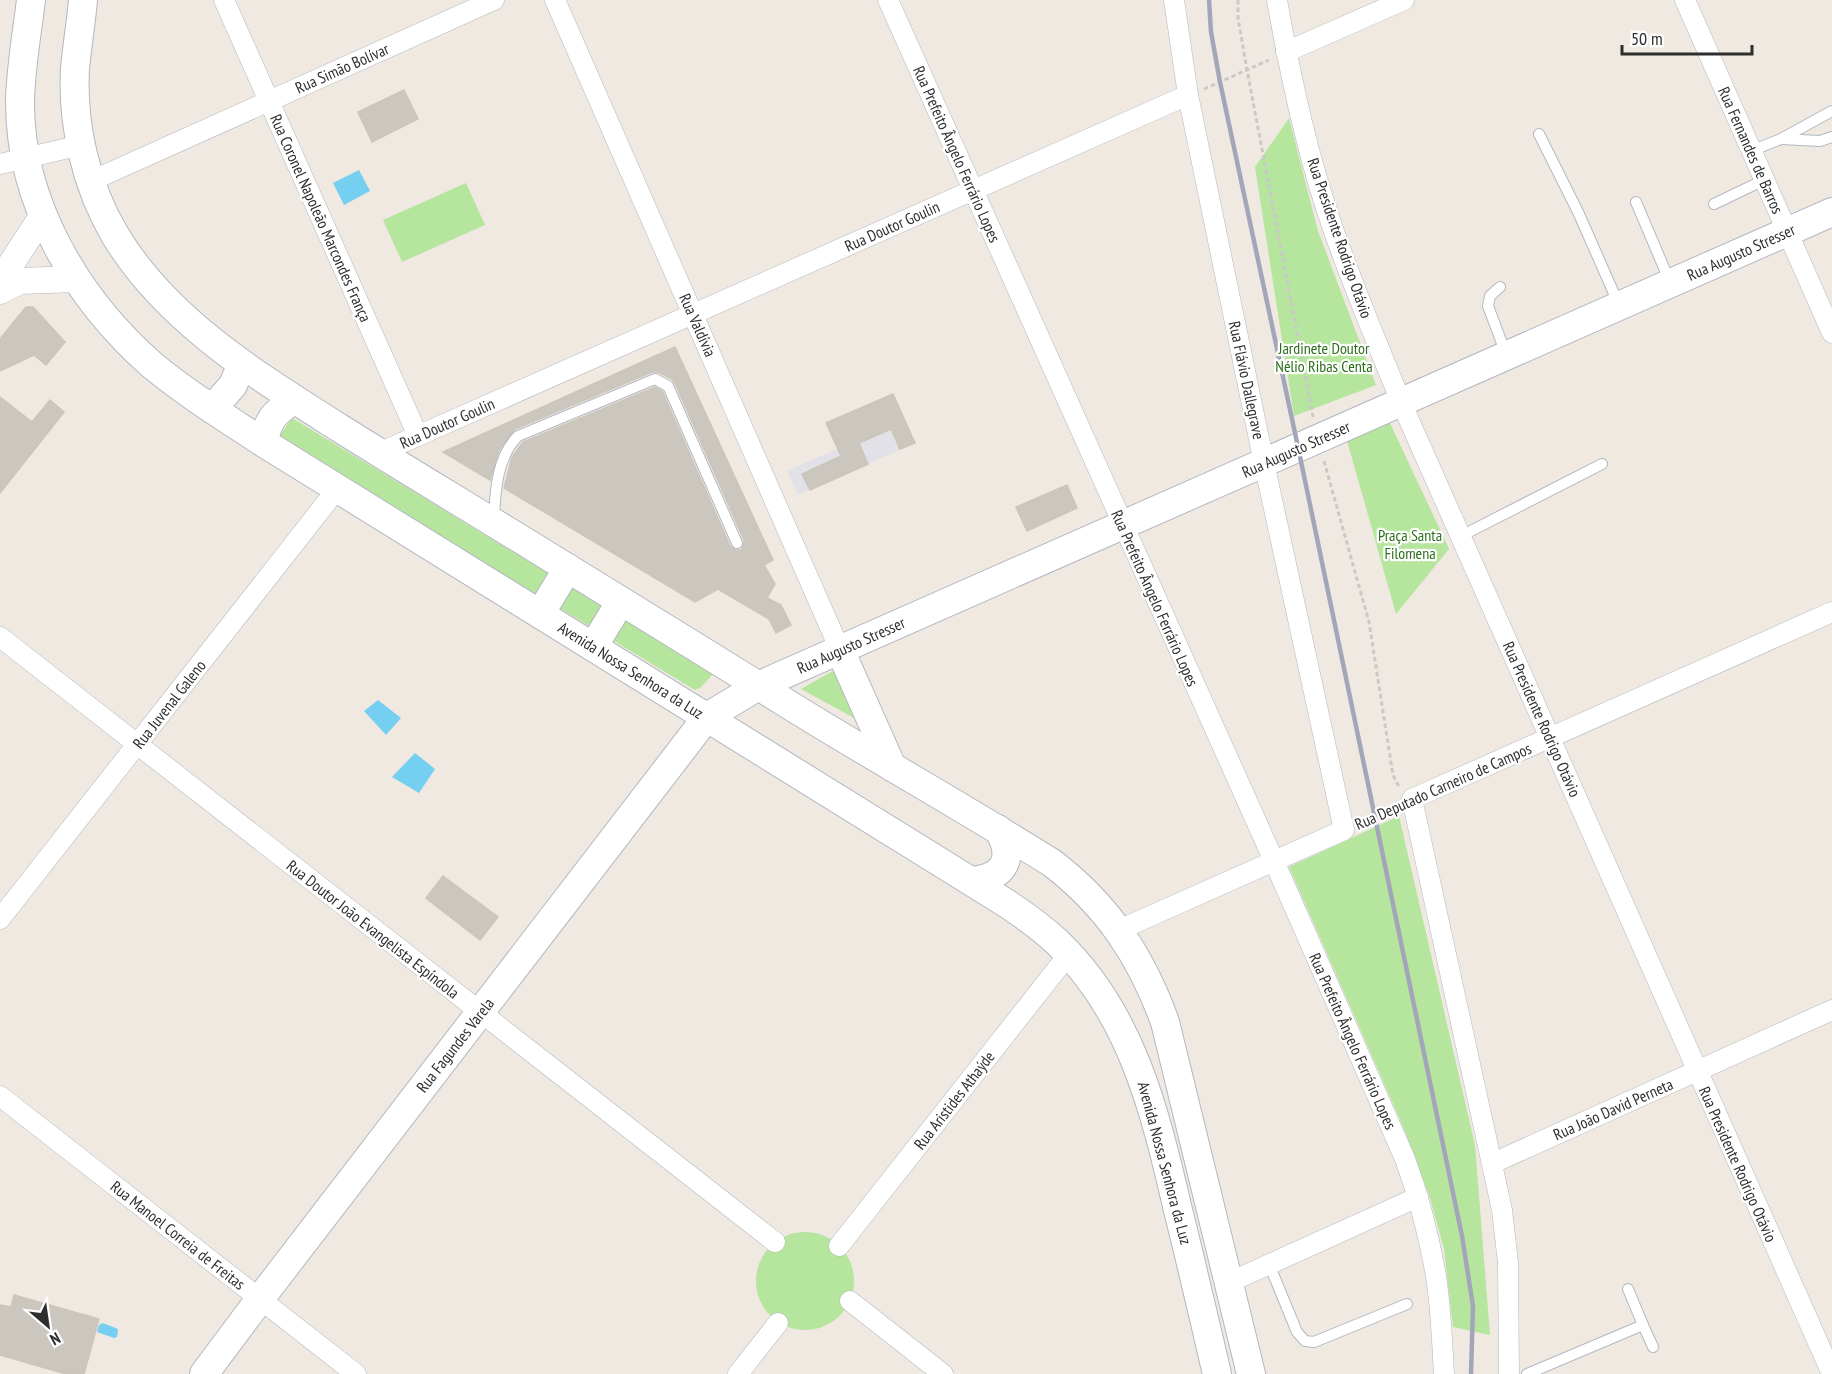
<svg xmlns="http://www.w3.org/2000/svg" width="1832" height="1374" viewBox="0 0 1832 1374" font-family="'PT Sans Narrow',sans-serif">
<rect width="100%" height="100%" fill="#efe9e1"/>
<path fill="#e3e1e8" d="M893,394L915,443L798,495L787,471L837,449L826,423Z"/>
<g fill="#b6e59e">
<path d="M1289,118L1318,231L1376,385L1294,416L1255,167Z"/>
<path d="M466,183L485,225L402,262L383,220Z"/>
<path d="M292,418L704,668L713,674L701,687L695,690L278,438Z"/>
<path d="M1389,421L1449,549L1396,614L1346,437Z"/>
<path d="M838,668L865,724L801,689Z"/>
<path d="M1399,816L1475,1145L1490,1335L1453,1327L1444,1249L1430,1198L1405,1131L1289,867Z"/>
<circle cx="805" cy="1281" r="49"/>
</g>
<g fill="#75cff0">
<path d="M359,170L370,191L344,205L333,183Z"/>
<path d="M378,700L401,718L386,735L364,711Z"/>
<path d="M415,753L435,769L419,793L392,777Z"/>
<path d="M103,1323L118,1329L117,1337L114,1338L97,1332L99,1325Z"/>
</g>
<g fill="#cbc7bf" stroke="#cbc5ba" stroke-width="1.5">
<path d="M404,90L418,119L372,142L358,112Z"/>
<path d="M26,307H33L65,342L46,365L34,355L0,371V339Z"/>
<path d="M675,347L773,560L764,565L775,584L767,598L781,605L791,625L776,633L769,619L718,589L695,602L504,488L512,457L523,442L655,387L662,391L730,546L736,550H741L744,544V540L675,383L672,379L658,372H652L515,429L499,450L490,480L443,452Z"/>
<path d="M893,394L915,443L900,449L891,429L859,443L868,464L810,490L802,474L841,456L826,423Z"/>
<path d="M0,397L32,422L50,400L64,412L0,493Z"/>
<path d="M1067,485L1077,508L1027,531L1016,507Z"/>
<path d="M443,876L498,917L480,940L426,898Z"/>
<path d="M14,1295L99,1319L84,1374H66L0,1355V1305L11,1307Z"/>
</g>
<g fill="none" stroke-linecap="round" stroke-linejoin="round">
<g stroke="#b4b7c1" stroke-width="12">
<g id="service">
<path d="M1539,134L1579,214L1619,305"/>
<path d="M1781,139L1820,141L1832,137"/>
<path d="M1751,151L1781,139L1832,111"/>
<path d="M1636,202L1670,282"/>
<path d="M1714,204L1764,180"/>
<path d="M1500,287L1490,296L1488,306L1506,354"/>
<path d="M494,520C495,491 497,457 518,436L655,379L668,386L737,543"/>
<path d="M1461,536L1602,464"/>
<path d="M1269,1264L1297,1332L1305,1341L1314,1342L1407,1304"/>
<path d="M1628,1289L1643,1325"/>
<path d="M1527,1374L1643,1325L1653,1347"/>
</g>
</g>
<g stroke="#b4b7c1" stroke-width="21">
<g id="minor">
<path d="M224,0L418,436"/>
<path d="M555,0L840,650"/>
<path d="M888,0L1274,861L1405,1159C1419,1197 1429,1236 1436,1276C1441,1308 1442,1342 1444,1374"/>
<path d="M1277,0C1290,75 1306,150 1331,223C1352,284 1377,343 1401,402L1832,1374"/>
<path d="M1685,0L1832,333"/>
<path d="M1286,52L1404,0"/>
<path d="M0,164L81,145"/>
<path d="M91,181L494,0"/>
<path d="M379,453L1188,95"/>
<path d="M0,637L775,1242"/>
<path d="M0,919L337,489"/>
<path d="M1119,930L1344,830L1264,463L1188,95L1174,0"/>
<path d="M0,1096L356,1374"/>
<path d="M1493,1163L1832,1010"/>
<path d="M839,1246L1068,955"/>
<path d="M1228,1283L1418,1197"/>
<path d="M850,1301L943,1374"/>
<path d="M738,1374L778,1323"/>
<path d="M1509,1374L1508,1263L1502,1210L1412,799L1832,612"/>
</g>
</g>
<g stroke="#b4b7c1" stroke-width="27">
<g id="tertiary">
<path d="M0,281L43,215"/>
<path d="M0,291L20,281L76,279"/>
</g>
</g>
<g stroke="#b4b7c1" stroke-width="30">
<g id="secondary">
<path d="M31,0C27,33 21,66 20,100C19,203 77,299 152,365C187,394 226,418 264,443L1006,903C1024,915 1041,927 1057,942C1131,1012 1155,1111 1177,1206C1191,1262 1204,1318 1217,1374"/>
<path d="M83,0C81,23 77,46 75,69C72,125 86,186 115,235C166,320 256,375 338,427C395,463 452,497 509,532C603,589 697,648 791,706C878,760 966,809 1052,863C1108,906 1141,956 1165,1022L1251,1374"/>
<path d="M212,409L233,385L242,364"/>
<path d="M264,443C267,419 275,413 294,399"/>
<path d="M540,614L568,568"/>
<path d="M593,647L621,601"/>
<path d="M840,650L892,767"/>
<path d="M972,881C1006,877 1015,857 998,829"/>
<path d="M204,1374L260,1299L707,717L760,685L1832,212"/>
</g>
</g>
<g stroke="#c9c9c9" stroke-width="3" stroke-dasharray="4.5 3" stroke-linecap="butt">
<path d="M1238,0V18L1247,70L1313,417"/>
<path d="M1204,89L1269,60"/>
<path d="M1324,461L1369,622L1393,775L1399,787"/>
<path d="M1360,823L1395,807"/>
</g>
<use href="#service" stroke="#fff" stroke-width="10"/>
<use href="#minor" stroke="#fff" stroke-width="20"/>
<use href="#tertiary" stroke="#fff" stroke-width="26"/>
<use href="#secondary" stroke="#fff" stroke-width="28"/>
<path stroke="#a3a6b8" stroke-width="4.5" d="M1209,0L1211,32L1220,82L1298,447L1462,1236L1473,1306L1471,1374"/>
</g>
<g text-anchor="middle" stroke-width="4.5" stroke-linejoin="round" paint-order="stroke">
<g font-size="16" fill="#2e2e2e" stroke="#fff">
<text transform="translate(342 68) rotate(-24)" y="6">Rua Simão Bolívar</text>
<text transform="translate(1751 150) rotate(66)" y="6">Rua Fernandes de Barros</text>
<text transform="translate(957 154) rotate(66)" y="6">Rua Prefeito Ângelo Ferrário Lopes</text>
<text transform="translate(321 218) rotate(66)" y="6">Rua Coronel Napoleão Marcondes França</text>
<text transform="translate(892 226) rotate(-24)" y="6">Rua Doutor Goulin</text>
<text transform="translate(1340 238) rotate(71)" y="6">Rua Presidente Rodrigo Otávio</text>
<text transform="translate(1741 252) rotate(-24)" y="6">Rua Augusto Stresser</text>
<text transform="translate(698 325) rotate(66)" y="6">Rua Valdívia</text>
<text transform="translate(1247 380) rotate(78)" y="6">Rua Flávio Dallegrave</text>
<text transform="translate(447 423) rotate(-24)" y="6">Rua Doutor Goulin</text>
<text transform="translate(1296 449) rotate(-24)" y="6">Rua Augusto Stresser</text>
<text transform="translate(1155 598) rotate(66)" y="6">Rua Prefeito Ângelo Ferrário Lopes</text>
<text transform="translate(851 645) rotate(-24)" y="6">Rua Augusto Stresser</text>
<text transform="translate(631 670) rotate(32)" y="6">Avenida Nossa Senhora da Luz</text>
<text transform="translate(169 704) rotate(-52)" y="6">Rua Juvenal Galeno</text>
<text transform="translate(1542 719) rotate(66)" y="6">Rua Presidente Rodrigo Otávio</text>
<text transform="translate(1443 786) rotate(-24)" y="6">Rua Deputado Carneiro de Campos</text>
<text transform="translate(373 929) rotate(38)" y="6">Rua Doutor João Evangelista Espíndola</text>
<text transform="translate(1353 1041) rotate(66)" y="6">Rua Prefeito Ângelo Ferrário Lopes</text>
<text transform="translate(455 1045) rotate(-52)" y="6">Rua Fagundes Varela</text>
<text transform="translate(954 1100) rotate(-52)" y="6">Rua Aristides Athaýde</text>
<text transform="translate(1613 1109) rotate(-24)" y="6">Rua João David Perneta</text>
<text transform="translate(1165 1163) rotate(75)" y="6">Avenida Nossa Senhora da Luz</text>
<text transform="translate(1738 1164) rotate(66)" y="6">Rua Presidente Rodrigo Otávio</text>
<text transform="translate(178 1235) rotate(38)" y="6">Rua Manoel Correia de Freitas</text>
</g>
<g font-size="16" fill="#2c6e1b" stroke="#fff">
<text x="1324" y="354">Jardinete Doutor<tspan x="1324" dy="18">Nélio Ribas Centa</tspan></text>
<text x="1410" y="541">Praça Santa<tspan x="1410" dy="18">Filomena</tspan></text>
</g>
</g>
<g transform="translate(48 1326) rotate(151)" stroke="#ffffff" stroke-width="4.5" paint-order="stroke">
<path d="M0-4.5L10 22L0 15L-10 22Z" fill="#2e2e2e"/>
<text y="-9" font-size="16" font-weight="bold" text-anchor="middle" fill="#2e2e2e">N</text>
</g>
<path d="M1622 45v9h130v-9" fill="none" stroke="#2e2e2e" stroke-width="3"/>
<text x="1631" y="45" font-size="18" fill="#2e2e2e" stroke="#ffffff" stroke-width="4.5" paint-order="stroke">50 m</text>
</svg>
